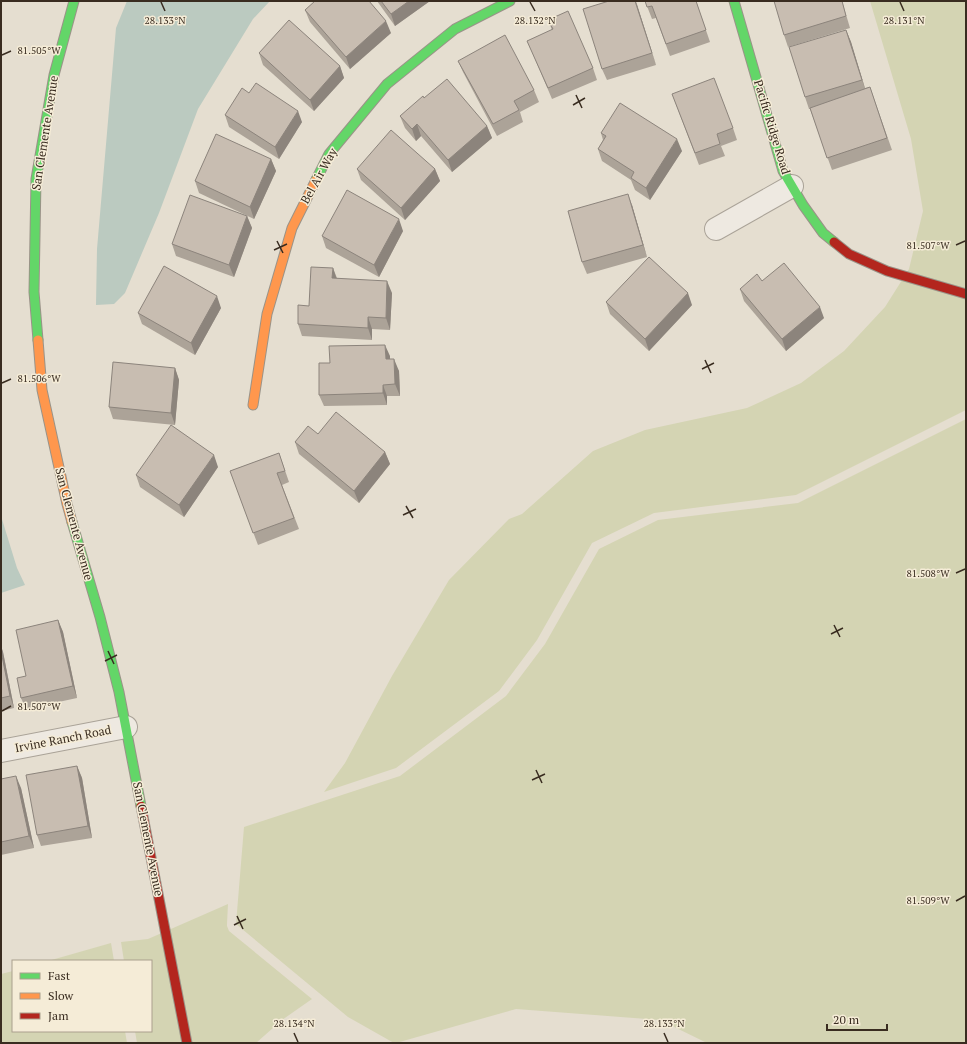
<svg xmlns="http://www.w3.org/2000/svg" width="967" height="1044" viewBox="0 0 967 1044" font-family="'PT Serif',serif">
<rect width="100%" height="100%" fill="#e5ded0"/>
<g fill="#d4d4b3">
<path d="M870,1H966V410L796,495L654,513L592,543L537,640L499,691L396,768L324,792L345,763L392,676L449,580L509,519L522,514L593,451L645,430L747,408L801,383L844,351L885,307L909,269L923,211L911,139Z"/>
<path d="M966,419V1043H707L660,1020L516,1009L396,1043H394L348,1017L236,924L244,827L400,776L506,696L545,644L599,549L658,520L798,503Z"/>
<path d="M228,904L227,924V926L229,931L312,999L282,1020L256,1043H137L135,1031H151V961H124L121,942L148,939Z"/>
<path d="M111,943L114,961H48Z"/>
<path d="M13,971V1031H125L127,1043H1V974Z"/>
</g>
<g fill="#bbcac0">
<path d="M127,1H270L253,19L198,109L159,213L125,293L114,304L96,305L97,249L116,28Z"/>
<path d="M1,516L17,568L25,585L1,593Z"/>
</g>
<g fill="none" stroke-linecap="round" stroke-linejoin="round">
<g stroke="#aaa398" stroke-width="24">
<g id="street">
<path d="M716,229L792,186"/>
<path d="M1,751L126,727"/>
</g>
</g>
<g stroke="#9a9388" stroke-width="11">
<g id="fast">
<path d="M734,1L783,171L803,205L823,233L834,242"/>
<path d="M316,180L329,154L387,84L455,29L510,1"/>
<path d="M38,340L34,292L36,179L54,75L74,1"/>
<path d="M72,522L100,617L119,692L141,806"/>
</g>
</g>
<g stroke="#9a9388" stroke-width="11">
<g id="slow">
<path d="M38,340L42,390L67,504L72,522"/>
<path d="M253,405L267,314L292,228L316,180"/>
</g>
</g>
<g stroke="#9a9388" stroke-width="11">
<g id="jam">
<path d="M834,242L849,254L887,271L966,294"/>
<path d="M141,806L187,1043"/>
</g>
</g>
<use href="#street" stroke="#eee9e1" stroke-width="22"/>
<use href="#fast" stroke="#63d668" stroke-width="9"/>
<use href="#slow" stroke="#ff974d" stroke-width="9"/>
<use href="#jam" stroke="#b3261e" stroke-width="9"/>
</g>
<g fill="#aca398">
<path d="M377,1H430L395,26Z"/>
<path d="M636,1L656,65L607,80L602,69Z"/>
<path d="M645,1H696L710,42L670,56L656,18L652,19Z"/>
<path d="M842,1L850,28L788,47L784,35Z"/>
<path d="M305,10L391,33L350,69L310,22Z"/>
<path d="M548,20L593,68L597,80L552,99L532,52L527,41L552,30Z"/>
<path d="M846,30L851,42L865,88L870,87L892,150L832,170L810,109H809L805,97Z"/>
<path d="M259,53L340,66L344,78L314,111L263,65Z"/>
<path d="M458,61L534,90L539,102L520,112L523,122L497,136L463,72Z"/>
<path d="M672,94L733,128L737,140L721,146L725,156L699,165Z"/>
<path d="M424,98L487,126L492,138L452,172L421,136L416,141L405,128L400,116Z"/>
<path d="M225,115L302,122L279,159L229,127Z"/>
<path d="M601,133L682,151L650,200L635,190L631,180L602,161L598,149L603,140Z"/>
<path d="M271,159L276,171L254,219L199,193L195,181Z"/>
<path d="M357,169H435L440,181L405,220L361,180Z"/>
<path d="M632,205L647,257L587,274L582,262Z"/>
<path d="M247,216L252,228L234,277L176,256L172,244Z"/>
<path d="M403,231L379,277L326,248L322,236Z"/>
<path d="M333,268L337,278L392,293L390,330L372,329V340L302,336L298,324Z"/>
<path d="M762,281L824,318L786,351L744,301L740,289Z"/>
<path d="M606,302L692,305L649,351L610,314Z"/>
<path d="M221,308L195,355L142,324L138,313Z"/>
<path d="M390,356V359L399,371L400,396H387V405L324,406L319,395L330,363Z"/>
<path d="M175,368L179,380L175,425L113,419L109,407Z"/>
<path d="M318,434L385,452L390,464L359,503L299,454L295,442Z"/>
<path d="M279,453L289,482L282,485L299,529L258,545L230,471Z"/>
<path d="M218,467L184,517L140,487L136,475Z"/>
<path d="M58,620L63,632L77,698L26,709L21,698L26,676Z"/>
<path d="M1,646L3,652L14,708L1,711Z"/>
<path d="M77,766L82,778L92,838L41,846L37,835Z"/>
<path d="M1,779L21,788L34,848L1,855Z"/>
</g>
<g fill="#8c847c">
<path d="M409,1H430L395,26L391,14Z"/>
<path d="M635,1L637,5L656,65L652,53Z"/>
<path d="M386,21L391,33L350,69L346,57Z"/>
<path d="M846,30L851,42L866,92L862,80Z"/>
<path d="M340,66L344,78L314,111L310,100Z"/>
<path d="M298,111L302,122L279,159L275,147Z"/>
<path d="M417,124L421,136L416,141L412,129Z"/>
<path d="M487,126L492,138L452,172L448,160Z"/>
<path d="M677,139L682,151L650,200L646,188Z"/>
<path d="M271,159L276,171L254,219L250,207Z"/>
<path d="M435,169L440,181L405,220L401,208Z"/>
<path d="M628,194L632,205L647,257L643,245Z"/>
<path d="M247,216L252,228L234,277L229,265Z"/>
<path d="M399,219L403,231L379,277L374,265Z"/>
<path d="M333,268L337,280L332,278Z"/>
<path d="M387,281L392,293L390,330L386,318Z"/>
<path d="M688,293L692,305L649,351L645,339Z"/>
<path d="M217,296L221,308L195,355L191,343Z"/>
<path d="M820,307L824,318L786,351L782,339Z"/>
<path d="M368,317L372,329V340L368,328Z"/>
<path d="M385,345L390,356V371L386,359Z"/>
<path d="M394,359L399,371L400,396L395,384Z"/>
<path d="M175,368L179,380L175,425L171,413Z"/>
<path d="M383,385L387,396V405L383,393Z"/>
<path d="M385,452L390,464L359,503L354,491Z"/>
<path d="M214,455L218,467L184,517L179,505Z"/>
<path d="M58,620L63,632L77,698L73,686Z"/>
<path d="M1,646L3,652L14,708L10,696L1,651Z"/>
<path d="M77,766L82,778L92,838L88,826Z"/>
<path d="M16,776L21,788L34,848L29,836Z"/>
</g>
<g fill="#c8bdb1" stroke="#8c847c">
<path d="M315,1H369L386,21L346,57L305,10Z"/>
<path d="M381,1H409L391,14Z"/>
<path d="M609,1H635L652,53L602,69L583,9Z"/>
<path d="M645,1H696L706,30L666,44L652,6L647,7Z"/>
<path d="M774,1H842L846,16L784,35Z"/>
<path d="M568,11L593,68L548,88L527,41L553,29L548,20Z"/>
<path d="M289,20L340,66L310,100L259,53Z"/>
<path d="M846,30L862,80L805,97L789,47Z"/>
<path d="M505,35L534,90L514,101L519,110L493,124L458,61Z"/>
<path d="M714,78L733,128L717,134L720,144L695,153L672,94Z"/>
<path d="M447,79L487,126L448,160L417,124L412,129L400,116L423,96L424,98Z"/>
<path d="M256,83L298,111L275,147L225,115L242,88L249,93Z"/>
<path d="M870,87L887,138L827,158L810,108Z"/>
<path d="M620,103L677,139L646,188L631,178L634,172L598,149L606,136L601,133Z"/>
<path d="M391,130L435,169L401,208L357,169Z"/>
<path d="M216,134L271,159L250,207L195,181Z"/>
<path d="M347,190L399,219L374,265L322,236Z"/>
<path d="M628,194L643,245L582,262L568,211Z"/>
<path d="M190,195L247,216L229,265L172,244Z"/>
<path d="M649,257L688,293L645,339L606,302Z"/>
<path d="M784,263L820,307L782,339L740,289L757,274L762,281Z"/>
<path d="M164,266L217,296L191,343L138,313Z"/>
<path d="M311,267L333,268L332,278L387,281L386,318L368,317V328L298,324V305L309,306Z"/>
<path d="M385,345L386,359H394L395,384L383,385V393L319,395V363H330L329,346Z"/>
<path d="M113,362L175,368L171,413L109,407Z"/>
<path d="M336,412L385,452L354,491L295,442L308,426L318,434Z"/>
<path d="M171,425L214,455L179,505L136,475Z"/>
<path d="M279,453L285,471L277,473L294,518L253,533L230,471Z"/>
<path d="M58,620L73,686L21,698L17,678L26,676L16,630Z"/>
<path d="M1,651L10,696L1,698Z"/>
<path d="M77,766L88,826L37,835L26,775Z"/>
<path d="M16,776L29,836L1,842V779Z"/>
</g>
<path fill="none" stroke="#392c20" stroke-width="1.5" d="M161,2L165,11M530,2L535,11M900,2L904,11M2,55L11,51M576,95L582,108M573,105L585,98M277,241L283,253M956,245L965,241M274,250L287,244M705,360L711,373M702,369L714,363M2,383L11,379M406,506L413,518M403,515L416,509M956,573L965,569M834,625L840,637M831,634L843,628M108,651L114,664M105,661L117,655M2,711L11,706M536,770L542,783M532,780L545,774M956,901L965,896M237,916L243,929M234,925L246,919M294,1033L298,1042M664,1033L668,1042"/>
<g text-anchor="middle" stroke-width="3" stroke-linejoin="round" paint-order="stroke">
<g font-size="12" fill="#392c20" stroke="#f5ecd7">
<text transform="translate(772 127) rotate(73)" y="4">Pacific Ridge Road</text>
<text transform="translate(45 133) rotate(-81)" y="4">San Clemente Avenue</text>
<text transform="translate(319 176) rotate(-61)" y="4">Bel Air Way</text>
<text transform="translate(74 524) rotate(75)" y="4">San Clemente Avenue</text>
<text transform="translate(63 739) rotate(-11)" y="4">Irvine Ranch Road</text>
<text transform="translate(148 839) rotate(79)" y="4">San Clemente Avenue</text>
</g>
</g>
<g font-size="10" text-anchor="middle" fill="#392c20" stroke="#f5ecd7" stroke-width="3" stroke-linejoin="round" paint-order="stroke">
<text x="165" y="24">28.133°N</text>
<text x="535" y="24">28.132°N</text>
<text x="904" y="24">28.131°N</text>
<text x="39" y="54">81.505°W</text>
<text x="928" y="249">81.507°W</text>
<text x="39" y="382">81.506°W</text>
<text x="928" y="577">81.508°W</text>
<text x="39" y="710">81.507°W</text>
<text x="928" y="904">81.509°W</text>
<text x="294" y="1027">28.134°N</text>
<text x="664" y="1027">28.133°N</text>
</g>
<rect width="967" height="1044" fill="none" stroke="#392c20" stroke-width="4"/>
<rect x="12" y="960" width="140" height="72" fill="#f5ecd7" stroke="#aa9f8e"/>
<rect x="20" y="973" width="20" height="6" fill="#63d668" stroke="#aa9f8e"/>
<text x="48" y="980" font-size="12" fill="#392c20">Fast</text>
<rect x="20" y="993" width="20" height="6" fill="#ff974d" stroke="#aa9f8e"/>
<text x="48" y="1000" font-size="12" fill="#392c20">Slow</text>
<rect x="20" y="1013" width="20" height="6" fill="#b3261e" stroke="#aa9f8e"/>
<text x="48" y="1020" font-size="12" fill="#392c20">Jam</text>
<path d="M827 1024v6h60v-6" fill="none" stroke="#392c20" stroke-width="2"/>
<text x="833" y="1024" font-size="12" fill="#392c20" stroke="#f5ecd7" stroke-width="3" paint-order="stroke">20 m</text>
</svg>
